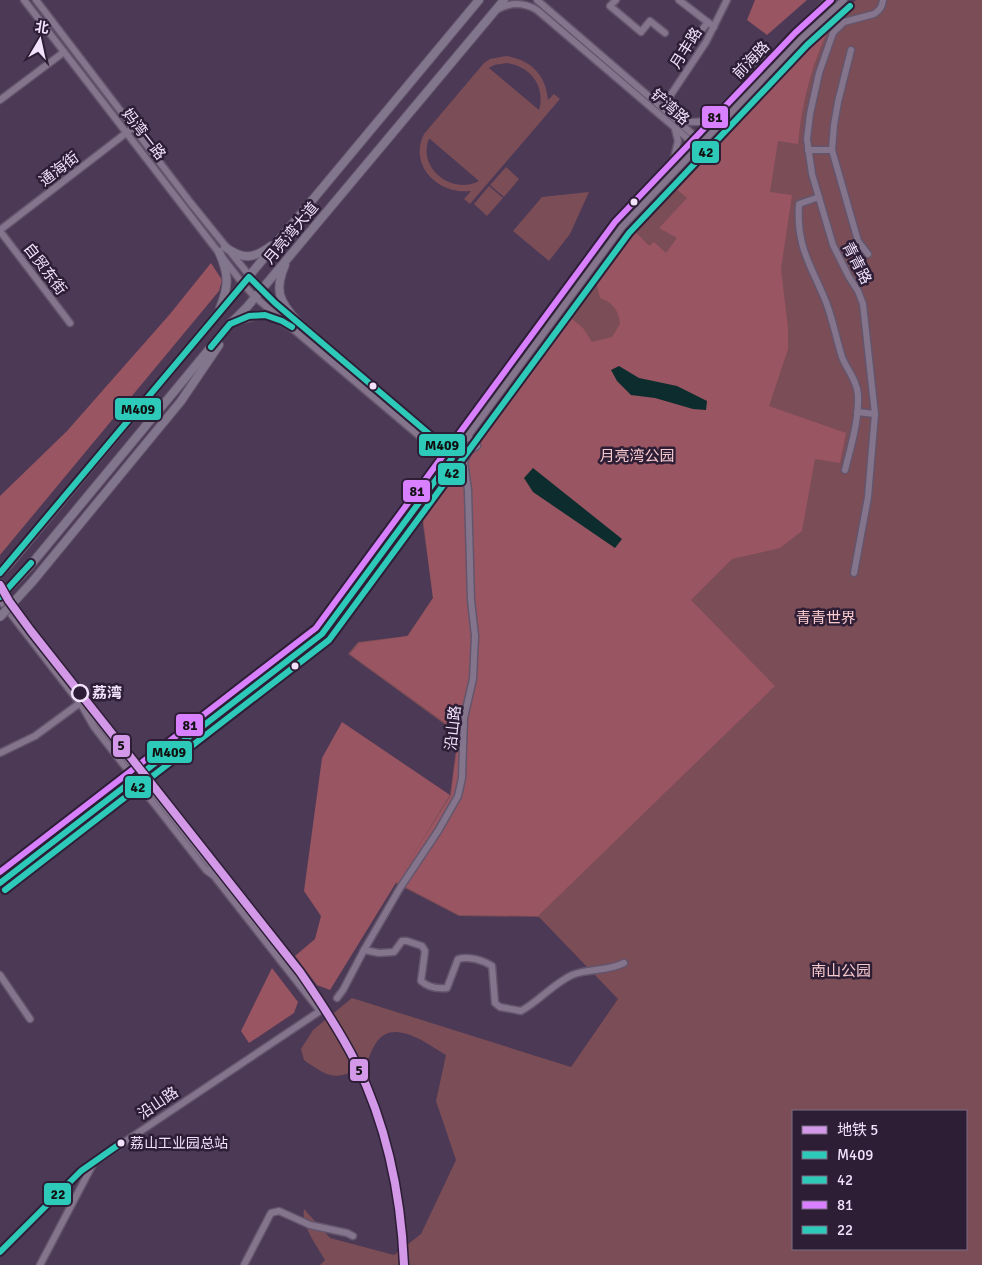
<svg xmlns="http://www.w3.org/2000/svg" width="982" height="1265" viewBox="0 0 982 1265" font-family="Signika,'Noto Sans SC',sans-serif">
<rect width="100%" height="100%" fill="#4c3955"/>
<g fill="#7b4d56" fill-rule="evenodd">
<path d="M856,0H982V1265H320L325,1260C317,1246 301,1226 304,1209L330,1238L394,1255L421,1234L456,1160L436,1101L446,1055C427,1044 393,1017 376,1043C371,1050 369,1058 366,1065C337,1081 330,1079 304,1060L301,1049L313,1030L352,998L571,1067L618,999L539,917L459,916L395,883L450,795L458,734L348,654L358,642L407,636L433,598L421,510L611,253L811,40L837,15ZM793,1111H966V1249H793Z"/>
<path d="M506,56C531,60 546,75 548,100L554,94L560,99L470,204L464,199L471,191C439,195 408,166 424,134L484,63L490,59ZM507,63C530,66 546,86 539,110L489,68L494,65ZM429,139H430L479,181C453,195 417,169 429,139Z"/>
<path d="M506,167L519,179L504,197L490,185Z"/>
<path d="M489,186L503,198L487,216L474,204Z"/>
<path d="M589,192L570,234L549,261L513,231L542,197Z"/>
</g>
<g fill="#995561">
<path d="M755,0H807L767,35L747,20Z"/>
<path d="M834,19C813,58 802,100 798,144L778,141L770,192L792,195L781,269L788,328V349L769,406L846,433L840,463L815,459L802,531L780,548L732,559L691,600L775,686L538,916L459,915L396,882L451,795L459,733L350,654L359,643L408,636L433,598L422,510L567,315L583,328L592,342L612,337L620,324C619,310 612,302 600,298L595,277L612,254L634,230L649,246L654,242L666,253L677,238L659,228L687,198L674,187L811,41Z"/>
<path d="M211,263L222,280L219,291L0,555V496L67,431L170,314Z"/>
<path d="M342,722L450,795L330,990L317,985L295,956L315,939L321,916L304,891L322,758Z"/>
<path d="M272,968L298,1002L294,1013L249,1043L241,1031Z"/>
</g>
<g fill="#0d2c2e">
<path d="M619,366L639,378L677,386L707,401L706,410L693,409L655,398L631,395L617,381L611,370Z"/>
<path d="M533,468L622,539L615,548L533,492L524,478Z"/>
</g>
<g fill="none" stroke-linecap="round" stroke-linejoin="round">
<g stroke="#64556c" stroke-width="9">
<g id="minor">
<path d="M24,0L243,284L255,297L443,456L446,457"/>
<path d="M36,0L190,202L261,290L448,450L449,453"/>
<path d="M537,0L696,137L697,140"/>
<path d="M616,0L610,6L641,32L650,21L665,33"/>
<path d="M679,0L714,27"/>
<path d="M498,9C511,2 525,3 537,10L694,144"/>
<path d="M690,45L708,22"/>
<path d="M851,50L838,102L834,125L832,150L858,241L868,254"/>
<path d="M0,100L64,52"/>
<path d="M662,108L706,42L727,0"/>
<path d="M677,119C689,123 700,124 711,118"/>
<path d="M808,150H832"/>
<path d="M674,158L678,141L675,129"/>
<path d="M819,197L799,204C796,247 811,265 826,302C833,320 836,338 842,357C847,370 857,380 858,395C859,420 851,446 845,470"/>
<path d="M0,230L130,130"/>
<path d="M0,231L70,323"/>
<path d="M857,412L875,414"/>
<path d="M854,573L868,497L875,414L863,304L858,291L849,277L833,245L812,174L807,139L810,114L819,73L833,33L844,22L874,14C880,10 882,7 883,0"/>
<path d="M0,600L82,706L99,723L211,866L214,876"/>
<path d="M0,753L35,736L80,703"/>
<path d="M0,876L298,645L314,630L617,219L769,59L829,0"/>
<path d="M0,883L322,634L622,227L801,39L844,0"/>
<path d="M364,950L379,953L394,952L402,941H407L422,946L425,951L421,981C428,987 438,989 447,988L458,959C468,956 483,960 492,966L495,1003L500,1007L521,1011C539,1001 553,984 572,975C589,968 606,972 624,963"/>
<path d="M0,975L30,1019"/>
<path d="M337,998L343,990L364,950L400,888L438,831L458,796L462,778L464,718L473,679L475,636L471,600L468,490L464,461L469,451L477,446L468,436"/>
<path d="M0,1252L81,1171L320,1011L214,876L206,870L94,727L82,706"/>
<path d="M40,1265L93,1164"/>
<path d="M244,1265L271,1213L279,1211L310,1225L347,1233L353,1236"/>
</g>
</g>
<g stroke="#64556c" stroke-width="10">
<g id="major">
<path d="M225,247C243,260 253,259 271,246"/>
<path d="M219,252C229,274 229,286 220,308"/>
<path d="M285,265C274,290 279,301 297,321"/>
<path d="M234,322C260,313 267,311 291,327"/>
<path d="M181,401L219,345"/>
<path d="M0,573L10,563L479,0"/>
<path d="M0,597L29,567L230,324L247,307L504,0"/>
</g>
</g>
<use href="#minor" stroke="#84758d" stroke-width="6"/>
<use href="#major" stroke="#82768d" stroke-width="8"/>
<g stroke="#64556c" stroke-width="10" stroke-linecap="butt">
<path id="major-bridge" d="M0,617L33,581L181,401"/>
</g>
<use href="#major-bridge" stroke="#82768d" stroke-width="8"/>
<g stroke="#2d1e36" stroke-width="10">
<g id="bus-1">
<path d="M211,347L230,324L249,316L265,315L282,321L292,327"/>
<path d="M0,573L249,277L275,303L448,450L452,458L322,634L0,883"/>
<path d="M0,597L31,563"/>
</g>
</g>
<g stroke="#2d1e36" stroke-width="10">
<path id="bus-2" d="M5,890L329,640L629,233L807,45L850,6"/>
</g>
<g stroke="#2d1e36" stroke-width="10">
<path id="bus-3" d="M0,872L316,628L615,222L795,33L831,0"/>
</g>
<g stroke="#2d1e36" stroke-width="10">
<path id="bus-4" d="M0,1252L81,1171L121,1143"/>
</g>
<use href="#bus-1" stroke="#2dcaba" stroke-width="6"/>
<use href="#bus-2" stroke="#2dcaba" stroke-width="6"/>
<use href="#bus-3" stroke="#d880ff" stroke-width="6"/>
<use href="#bus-4" stroke="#2dcaba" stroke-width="6"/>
<g stroke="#2d1e36" stroke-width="11">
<path id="metro-1" d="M0,585L9,601L31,631L300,972C320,1001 340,1031 356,1063C387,1126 401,1195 404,1265"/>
</g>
<use href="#metro-1" stroke="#d398e7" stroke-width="8"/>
</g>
<g fill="#f2e2fc" stroke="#2d1e36" stroke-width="2">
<circle cx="634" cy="202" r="4.5"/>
<circle cx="373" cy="386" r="4.5"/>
<circle cx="295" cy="666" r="4.5"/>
<circle cx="121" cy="1143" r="4.5"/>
</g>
<circle fill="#2d1e36" stroke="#f2e2fc" stroke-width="2.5" cx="80" cy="693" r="8"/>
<g text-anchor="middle" stroke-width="5" stroke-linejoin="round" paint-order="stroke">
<g font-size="14" fill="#f2e2fc" stroke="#2d1e36" text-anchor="start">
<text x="130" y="1148">荔山工业园总站</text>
</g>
<g font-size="15" fill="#f2e2fc" stroke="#2d1e36">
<text transform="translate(686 48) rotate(-58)" y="5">月丰路</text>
<text transform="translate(751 60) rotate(-46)" y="5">前海路</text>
<text transform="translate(670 107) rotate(41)" y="5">铲湾路</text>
<text transform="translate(144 134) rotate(52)" y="5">妈湾一路</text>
<text transform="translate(59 169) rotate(-38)" y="5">通海街</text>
<text transform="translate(291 233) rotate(-50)" y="5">月亮湾大道</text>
<text transform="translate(857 263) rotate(63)" y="5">青青路</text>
<text transform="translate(45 269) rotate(53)" y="5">自贸东街</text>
<text transform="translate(453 728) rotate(-84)" y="5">沿山路</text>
<text transform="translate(158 1103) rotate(-34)" y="5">沿山路</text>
</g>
<g font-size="15" fill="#f7c9cd" stroke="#2d1e36">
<text x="637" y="461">月亮湾公园</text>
<text x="826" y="623">青青世界</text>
<text x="841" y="976">南山公园</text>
</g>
<g font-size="15" font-weight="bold" fill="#f2e2fc" stroke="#2d1e36" text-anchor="start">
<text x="92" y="698">荔湾</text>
</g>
</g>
<g stroke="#2d1e36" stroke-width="2">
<rect x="701" y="105" width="28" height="24" rx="5" fill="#d880ff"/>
<rect x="691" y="140" width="29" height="24" rx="5" fill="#2dcaba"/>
<rect x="114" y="397" width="48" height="24" rx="5" fill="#2dcaba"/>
<rect x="418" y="433" width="48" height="24" rx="5" fill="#2dcaba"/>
<rect x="437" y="462" width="29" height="24" rx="5" fill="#2dcaba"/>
<rect x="402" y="479" width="29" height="24" rx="5" fill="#d880ff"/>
<rect x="175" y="713" width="29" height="24" rx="5" fill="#d880ff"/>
<rect x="112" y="734" width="19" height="24" rx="5" fill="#d398e7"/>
<rect x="146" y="740" width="47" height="24" rx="5" fill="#2dcaba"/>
<rect x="124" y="775" width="28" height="24" rx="5" fill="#2dcaba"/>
<rect x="349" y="1058" width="20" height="24" rx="5" fill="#d398e7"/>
<rect x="43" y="1182" width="29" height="24" rx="5" fill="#2dcaba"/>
</g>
<g font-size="14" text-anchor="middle" font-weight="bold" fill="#111">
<text x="715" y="122">81</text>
<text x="706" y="157">42</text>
<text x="138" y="414">M409</text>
<text x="442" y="450">M409</text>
<text x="452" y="478">42</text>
<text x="417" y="496">81</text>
<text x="190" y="730">81</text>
<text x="121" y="750">5</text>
<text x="169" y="757">M409</text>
<text x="138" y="792">42</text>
<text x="359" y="1075">5</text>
<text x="58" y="1199">22</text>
</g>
<rect x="792" y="1110" width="175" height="140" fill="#2d1e36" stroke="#7c6c85"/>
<rect x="802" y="1126" width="25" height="8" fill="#d398e7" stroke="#7c6c85"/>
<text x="837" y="1135" font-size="15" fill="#f2e2fc">地铁 5</text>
<rect x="802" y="1151" width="25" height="8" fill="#2dcaba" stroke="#7c6c85"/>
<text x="837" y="1160" font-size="15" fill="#f2e2fc">M409</text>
<rect x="802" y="1176" width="25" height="8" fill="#2dcaba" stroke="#7c6c85"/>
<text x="837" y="1185" font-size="15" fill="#f2e2fc">42</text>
<rect x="802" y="1201" width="25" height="8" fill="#d880ff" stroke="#7c6c85"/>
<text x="837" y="1210" font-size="15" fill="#f2e2fc">81</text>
<rect x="802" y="1226" width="25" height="8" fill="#2dcaba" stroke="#7c6c85"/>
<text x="837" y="1235" font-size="15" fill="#f2e2fc">22</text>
<g transform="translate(40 40) rotate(9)" stroke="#2d1e36" stroke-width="4" paint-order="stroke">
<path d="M0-4L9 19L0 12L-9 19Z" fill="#f2e2fc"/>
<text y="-8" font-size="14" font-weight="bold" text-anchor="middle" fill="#f2e2fc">北</text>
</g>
</svg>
